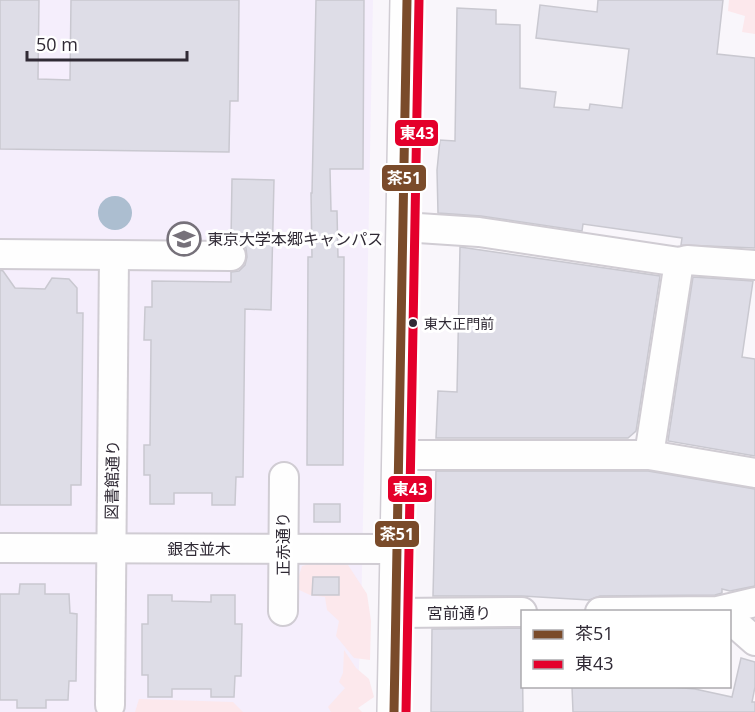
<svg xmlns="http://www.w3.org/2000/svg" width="755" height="712" viewBox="0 0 755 712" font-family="'Open Sans','Noto Sans JP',sans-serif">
<rect width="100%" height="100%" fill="#f9f6fb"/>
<path fill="#f5eefc" d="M0,0H373L361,621L357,712H0Z"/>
<g fill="#fce8ec">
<path d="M729,0H755V34L742,32L745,16L728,11Z"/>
<path d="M325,560L348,565L367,594L371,621L370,660L354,658L336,636L339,621L327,610L325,597L310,595L297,589V582L302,566Z"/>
<path d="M344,650L356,668L369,679L374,697L358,708L362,712H331L328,707L345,688L339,682L343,673Z"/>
<path d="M139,699L233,702L243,712H135Z"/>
</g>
<circle fill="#acbed0" cx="115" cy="213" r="17"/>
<g fill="#dedde7" stroke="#c9c8d0" stroke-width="1.5">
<path d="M0,0H39L38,79L70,80L71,0H239L238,101H230L229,152L0,149Z"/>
<path d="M316,0H364L363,169H330L331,211H337L338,257H344L343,465H307L308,257H312L311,193H312Z"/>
<path d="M598,0H723L717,54L755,58V248L681,245L682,238L583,224L582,231L481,216L438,213L437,170L440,140L455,141L457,8L496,10V24L520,25V88L556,92L554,107L589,110L590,104L622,108L629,49L536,38L540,5L597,12Z"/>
<path d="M232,179L274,180L271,310L245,309L243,477H236L235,505H212V493H174V504H150V475H144V445H150L151,340H144L145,307H152V281L231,282V272L239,271L245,265L247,257L246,248L240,242L231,240Z"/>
<path d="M460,247L660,276L636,431L628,438H436L438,391L457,392Z"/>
<path d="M0,270L3,271L15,288L45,289L52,278L69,279L77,288V313H83L81,485H71V505H0Z"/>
<path d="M693,277L753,281L742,357L755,359V456L668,441Z"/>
<path d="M436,471H648L755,489V586L730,591L722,589V593L715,595L600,596L589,600L522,596H433Z"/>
<rect x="314" y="504" width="26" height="18"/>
<path d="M313,577H339V595H312Z"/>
<path d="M20,584H45V594H69L70,613L77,614L76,681H69L68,700H46V708H17V700H0V594H19Z"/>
<path d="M148,595H172V601L211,602V595H235V624H242L241,676H235L234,697H211V689H172V697H148V675H142V624H148Z"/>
<path d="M522,628L523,712H431L432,629Z"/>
<path d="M741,658L755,662V687L752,702H755V712H573L572,687H672L695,689L732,697Z"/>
</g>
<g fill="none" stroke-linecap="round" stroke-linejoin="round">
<g stroke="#d0ccd3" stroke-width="32">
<g id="minor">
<path d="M403,227L479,232L679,262L687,260L755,265"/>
<path d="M0,254L231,256"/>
<path d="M399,455H649L755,473"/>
<path d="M649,455L679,262"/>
<path d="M0,548L397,549"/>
<path d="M283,611L284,477"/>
<path d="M600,612L717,611L755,602"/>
<path d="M396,613L522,612"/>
<path d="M730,619L755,641"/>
<path d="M110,705L114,255"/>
</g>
</g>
<g stroke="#d0ccd3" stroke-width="36">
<path id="highway" d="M394,712L407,0"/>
</g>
<use href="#minor" stroke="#fefefe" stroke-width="28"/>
<use href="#highway" stroke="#fefefe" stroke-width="33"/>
<g stroke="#fff" stroke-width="14">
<path id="bus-1" d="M394,712L407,0"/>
</g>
<g stroke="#fff" stroke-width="14">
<path id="bus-2" d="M406,712L419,0"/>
</g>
<use href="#bus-1" stroke="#7a4b2a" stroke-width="9"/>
<use href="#bus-2" stroke="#e4002b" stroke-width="9"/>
</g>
<defs>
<g id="university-ring" transform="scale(1.725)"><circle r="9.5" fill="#fff" stroke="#76717a" stroke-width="1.5"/><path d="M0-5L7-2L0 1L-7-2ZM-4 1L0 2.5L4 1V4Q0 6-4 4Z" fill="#76717a"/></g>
</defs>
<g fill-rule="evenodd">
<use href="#university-ring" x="184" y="239"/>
</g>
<circle fill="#302a35" stroke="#fff" stroke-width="2" cx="413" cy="323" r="5"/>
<g text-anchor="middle" stroke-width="6" stroke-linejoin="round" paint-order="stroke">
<g font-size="14" fill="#302a35" stroke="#fff" text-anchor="start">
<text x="424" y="329">東大正門前</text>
</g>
<g font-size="16" fill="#302a35" stroke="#fff" text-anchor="start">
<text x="207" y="245">東京大学本郷キャンパス</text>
</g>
<g font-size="16" fill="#302a35" stroke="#fff">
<text transform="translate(112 480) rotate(-89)" y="6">図書館通り</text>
<text transform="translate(283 544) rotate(-90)" y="6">正赤通り</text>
<text x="199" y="555">銀杏並木</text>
<text x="459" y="619">宮前通り</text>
</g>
</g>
<g stroke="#fff" stroke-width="2">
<rect x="394" y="119" width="45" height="28" rx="6" fill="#e4002b"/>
<rect x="381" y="164" width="46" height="28" rx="6" fill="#7a4b2a"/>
<rect x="387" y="475" width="46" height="28" rx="6" fill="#e4002b"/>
<rect x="374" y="520" width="46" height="28" rx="6" fill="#7a4b2a"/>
</g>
<g font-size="16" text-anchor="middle" font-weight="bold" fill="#fff">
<text x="417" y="139">東43</text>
<text x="404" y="184">茶51</text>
<text x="410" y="495">東43</text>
<text x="397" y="540">茶51</text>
</g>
<rect x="521" y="610" width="210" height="78" fill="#ffffff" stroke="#acaaae" stroke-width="1.5"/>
<rect x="533" y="630" width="30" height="9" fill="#7a4b2a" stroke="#acaaae" stroke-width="1.5"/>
<text x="575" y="640" font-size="18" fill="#302a35">茶51</text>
<rect x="533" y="660" width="30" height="9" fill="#e4002b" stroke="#acaaae" stroke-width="1.5"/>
<text x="575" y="670" font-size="18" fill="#302a35">東43</text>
<path d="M27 51v9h160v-9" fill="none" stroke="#302a35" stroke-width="3"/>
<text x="36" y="51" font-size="18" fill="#302a35" stroke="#ffffff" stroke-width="4.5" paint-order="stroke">50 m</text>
</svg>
